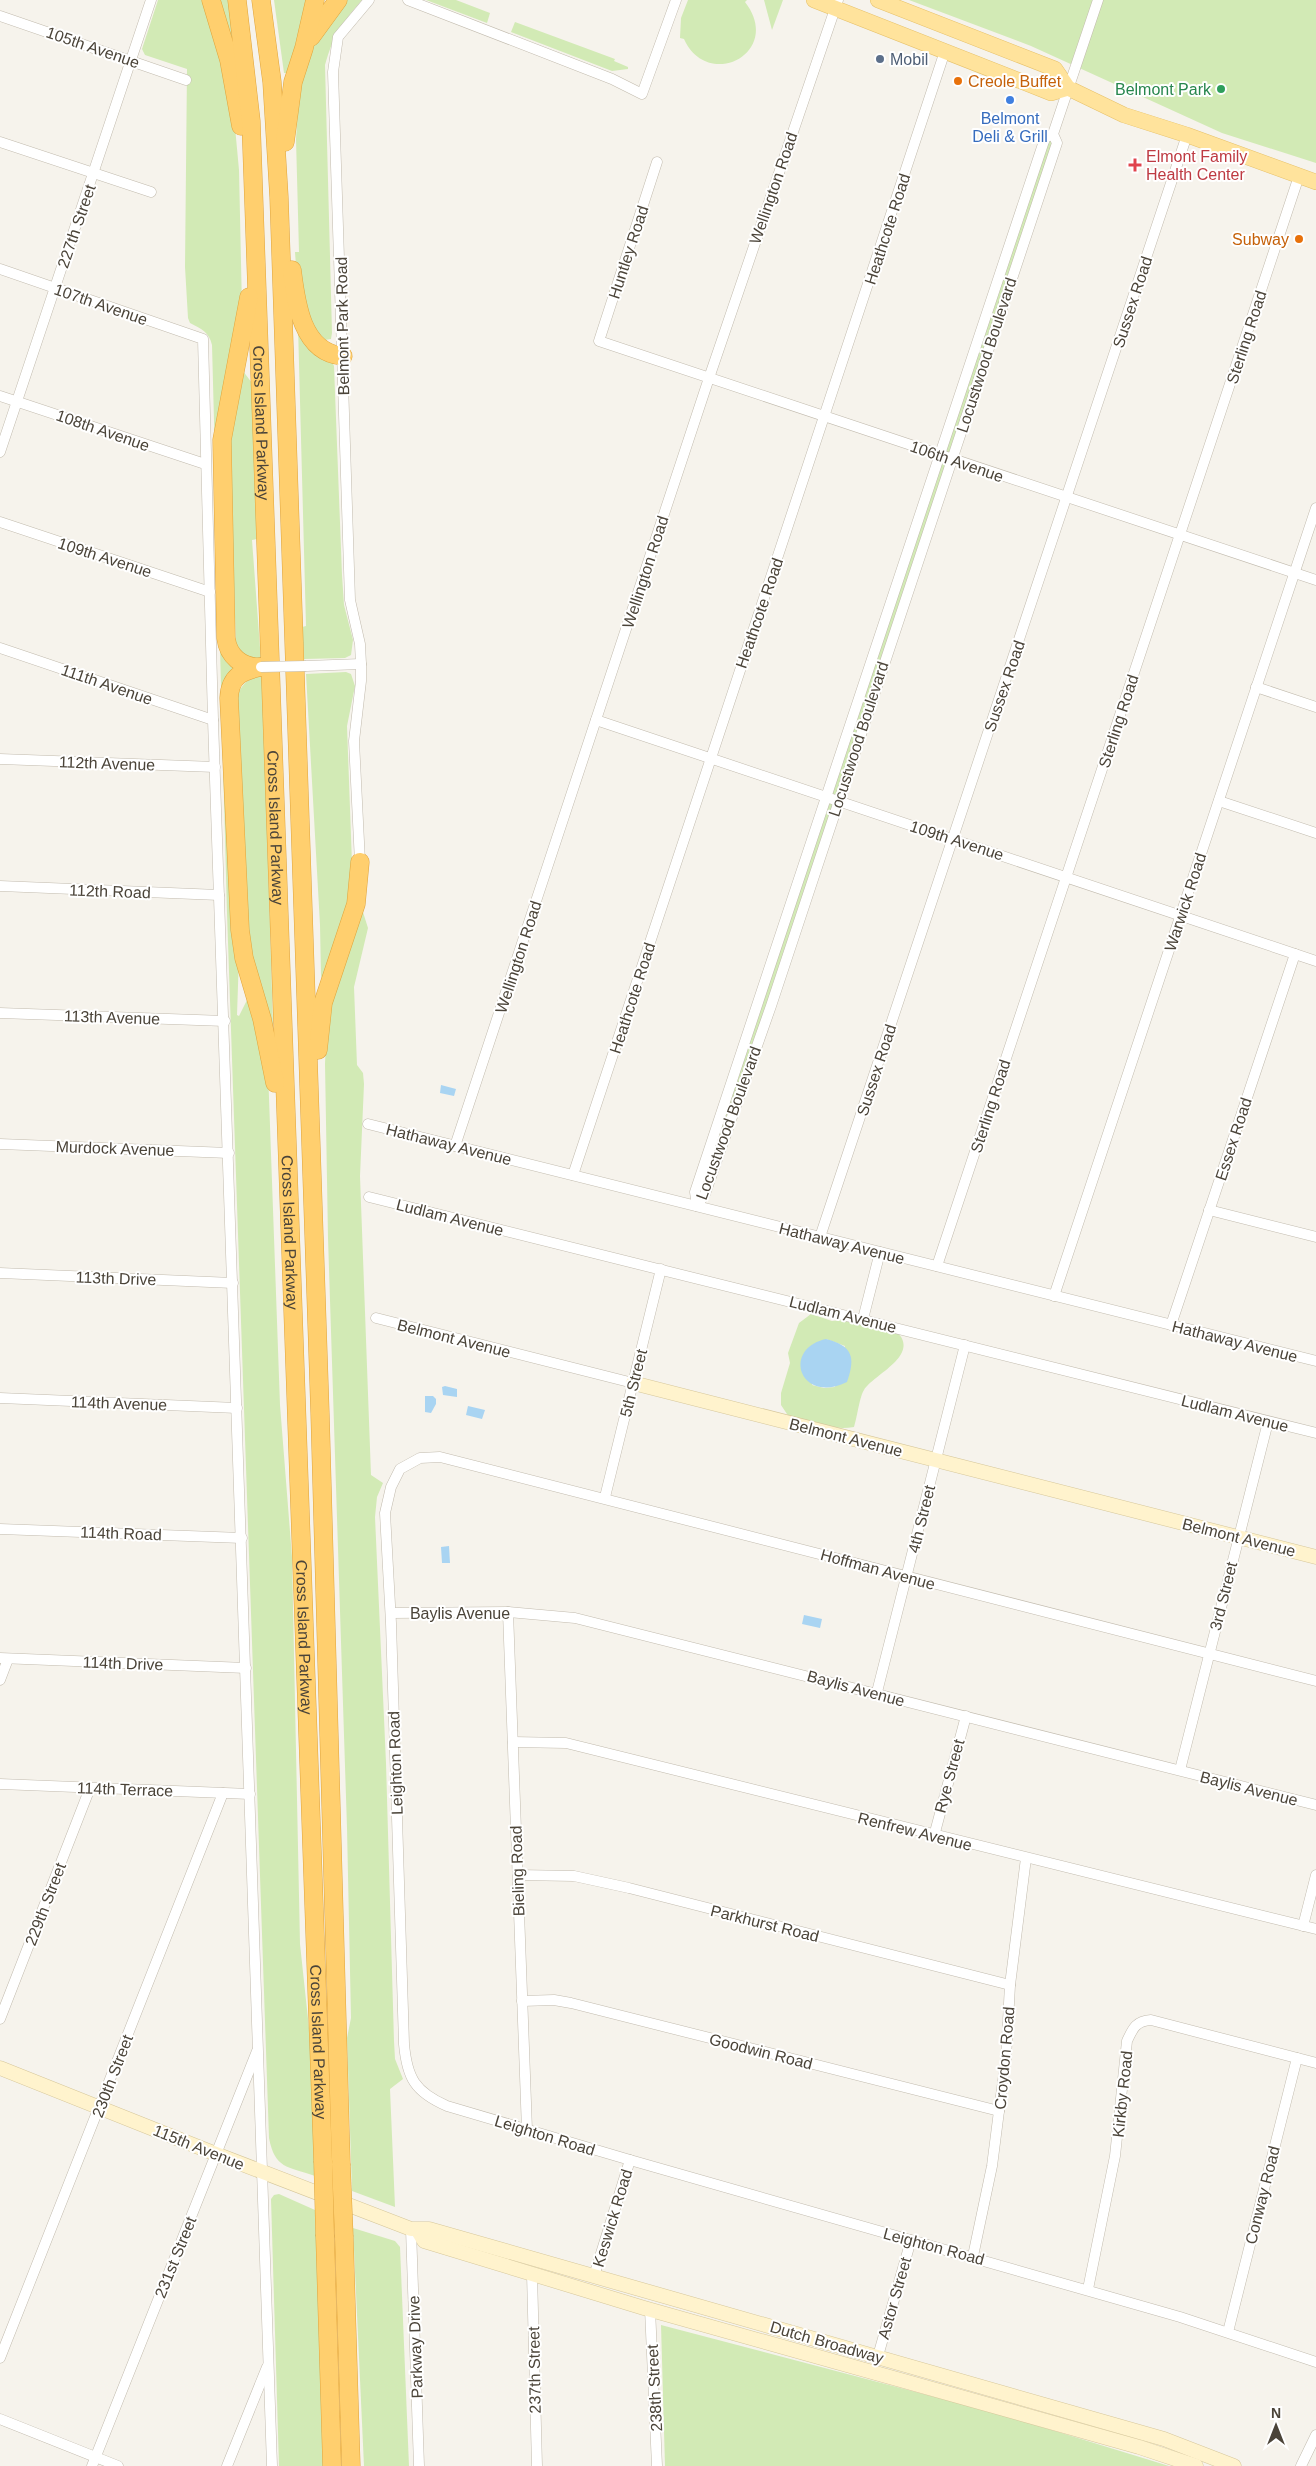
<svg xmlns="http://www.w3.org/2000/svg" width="1316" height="2466" viewBox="0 0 1316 2466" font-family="Arial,sans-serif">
<rect width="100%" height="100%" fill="#f6f3ec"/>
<g fill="#d2eab5" fill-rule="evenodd">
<path d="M158,0H205L218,38L235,127L239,170L242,308L217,444L237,668L239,956L237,1015L239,1016L247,1000L251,1001L268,1070L280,1405L292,1557L300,1944L311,2047L315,2176C287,2166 275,2169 269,2138L227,913L212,345C209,332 202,329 190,323L188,318L185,267L187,69L145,55L142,49Z"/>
<path d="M219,0H229L238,67Z"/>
<path d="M274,0H309L288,73H284Z"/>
<path d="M346,0H362C341,24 334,34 325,65L332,333L331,339L325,340L316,333L310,325L296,266L295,252H299L296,139L298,110L293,108L316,37Z"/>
<path d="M426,0H456L490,13L487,23Z"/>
<path d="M688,0H747L745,2C784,52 708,92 684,39L680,38L681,18Z"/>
<path d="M764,0H783L772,30Z"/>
<path d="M909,0H1316V163L1222,133L1031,46Z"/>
<path d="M515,22L615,59L614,61L628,67V69L612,71L511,32Z"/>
<path d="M1045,138L1057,143L705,1194L695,1192Z"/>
<path d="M298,326L331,359L334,366L342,575L344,605L353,640L351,655L345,658L304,659L302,627L306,626Z"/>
<path d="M243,371L252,383L257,539L252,540L261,661L244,656L236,645L229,443Z"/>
<path d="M346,672L351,674L355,686L347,726L353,891L323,981L321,976L320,925L306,674Z"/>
<path d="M262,676L263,691L273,1026C258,995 251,959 246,925L237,695C243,683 248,678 262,676Z"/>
<path d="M362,909L368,928L354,987L357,1065L363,1073L364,1084L360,1176L371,1475L383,1483L377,1497L375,1517L386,1763L394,2041L395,2059L403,2079L390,2089L395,2207L352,2191L347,2038L351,2018L347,1828L328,1238L325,1064L327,1017Z"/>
<path d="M811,1314L832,1321L849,1319L896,1331C922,1355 874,1374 864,1390C860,1395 857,1418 854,1427C830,1431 812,1421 789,1417L781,1405V1393L790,1363L788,1353L799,1323ZM826,1339L845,1346L835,1387L824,1388L812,1385Z"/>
<path d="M279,2194L315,2210L325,2466H279L271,2199L274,2195Z"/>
<path d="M353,2228L395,2241L400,2247L409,2466H364Z"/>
<path d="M661,2325L1003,2415L1169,2466H665Z"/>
</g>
<g fill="#a9d4f2">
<path d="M441,1085L456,1089L454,1096L440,1093Z"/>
<path d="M826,1339C852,1346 856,1356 847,1382C800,1405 781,1349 826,1339Z"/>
<path d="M445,1386L457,1389V1397L443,1395L442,1387Z"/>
<path d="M425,1396H433L436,1399V1404L431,1413L425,1412Z"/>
<path d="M468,1406L485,1410L482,1419L466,1415Z"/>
<path d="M449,1546L450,1563H442L441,1547Z"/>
<path d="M804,1615L822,1619L820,1628L802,1624Z"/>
</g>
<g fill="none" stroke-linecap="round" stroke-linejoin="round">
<g stroke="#c2bbae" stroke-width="11">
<g id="street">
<path d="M408,0L612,79L642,94L676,0"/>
<path d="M0,16L186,80"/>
<path d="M0,142L151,192"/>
<path d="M657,162L599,341L1316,580"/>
<path d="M0,269L203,339L213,720L272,2466"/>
<path d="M0,396L205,464"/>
<path d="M0,452L151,0"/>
<path d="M0,522L210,592"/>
<path d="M0,648L213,720"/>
<path d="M306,666L361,664"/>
<path d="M1256,687L1316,707"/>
<path d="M596,720L1316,961"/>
<path d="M0,759L215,767"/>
<path d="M1219,801L1316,833"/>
<path d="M360,862L354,741L361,681V664L360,644L350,600L333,72L338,37L369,0"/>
<path d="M0,886L219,895"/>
<path d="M0,1013L225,1021"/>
<path d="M368,1124L1316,1361"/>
<path d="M0,1144L229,1153"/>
<path d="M455,1146L709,378L838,0"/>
<path d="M573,1175L945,51"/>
<path d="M369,1197L1316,1433"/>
<path d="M697,1206L705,1194L771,1006L1057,143L1053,134L1098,0"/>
<path d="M697,1206L695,1192L1045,138L1053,134"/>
<path d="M1209,1210L1316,1237"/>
<path d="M820,1237L1187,135"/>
<path d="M937,1266L1299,176"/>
<path d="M0,1273L233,1283"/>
<path d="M1054,1296L1316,508"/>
<path d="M376,1318L633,1383"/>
<path d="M863,1319L880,1252"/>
<path d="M1171,1325L1295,954"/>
<path d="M0,1398L237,1408"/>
<path d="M605,1497L661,1269"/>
<path d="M0,1529L242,1538"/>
<path d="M508,1612L527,2130"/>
<path d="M391,1613L508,1612L575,1618L1316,1805"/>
<path d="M0,1658L246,1668"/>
<path d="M0,1680L8,1659"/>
<path d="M1316,1681L440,1457L420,1458L400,1469L391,1487L385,1513L391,1623L404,2044C407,2078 415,2092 447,2106L630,2160L1180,2317L1316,2362"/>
<path d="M877,1692L965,1345"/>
<path d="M513,1742L566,1743L1316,1929"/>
<path d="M1180,1770L1268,1422"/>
<path d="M0,1784L250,1794"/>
<path d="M934,1836L966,1716"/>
<path d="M518,1875L574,1876L629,1888L1010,1985"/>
<path d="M1303,1926L1316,1875"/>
<path d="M522,2001L554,2000L571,2003L999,2111"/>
<path d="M0,2019L90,1788"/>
<path d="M411,2229L419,2466"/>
<path d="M973,2256L992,2166L999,2111L1006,2058L1010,1985L1026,1858"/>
<path d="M532,2274L537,2466"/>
<path d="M594,2276L630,2160"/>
<path d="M1088,2289L1115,2156L1127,2041C1133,2028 1136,2021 1151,2020L1316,2063"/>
<path d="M650,2309L657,2466"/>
<path d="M1228,2332L1297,2058"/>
<path d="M878,2356L911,2240"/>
<path d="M0,2358L223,1793"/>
<path d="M0,2419L118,2466"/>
<path d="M92,2466L257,2051"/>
<path d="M227,2466L267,2367"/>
<path d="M1301,2466L1316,2435"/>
</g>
</g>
<g stroke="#d6c79b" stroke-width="15">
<g id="secondary">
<path d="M633,1383L1316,1557"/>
<path d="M0,2068L216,2154L411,2229H429L1164,2439L1234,2466"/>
<path d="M418,2231L424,2241L644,2308L1139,2447L1196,2466"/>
</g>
</g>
<g stroke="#e6c16a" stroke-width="16">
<g id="primary">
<path d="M814,0L1051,93L1068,88"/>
<path d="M878,0L1055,69L1068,88L1124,115L1187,135L1316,182"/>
</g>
</g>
<g stroke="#e0a43c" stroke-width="19">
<g id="highway">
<path d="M211,0L229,60L241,126"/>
<path id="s1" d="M237,0L251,121L323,2161"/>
<path d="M261,0L272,82L279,197L320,1413L341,2164"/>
<path d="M311,37L338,0"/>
<path d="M285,142L293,82L304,48L315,0"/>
<path d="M292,270C296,303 302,353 343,356"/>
<path d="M249,297L222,440L226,638C228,656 242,668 261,667"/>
<path d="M261,667C242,671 230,676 229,698L240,930L244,958L262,1019L275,1083"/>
<path d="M318,1050L323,1003L356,904L360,862"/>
<path d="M325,2236L332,2466"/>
<path d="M344,2237L351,2466"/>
</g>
</g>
<use href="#street" stroke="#fff" stroke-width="10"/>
<use href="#secondary" stroke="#fff3cd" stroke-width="14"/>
<use href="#primary" stroke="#ffe39c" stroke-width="15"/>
<use href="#highway" stroke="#ffcf6e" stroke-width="18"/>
<g stroke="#c2bbae" stroke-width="11" stroke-linecap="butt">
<path id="street-bridge" d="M261,667L306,666"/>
</g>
<g stroke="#e0a43c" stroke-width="19" stroke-linecap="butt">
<g id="highway-bridge">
<path d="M323,2161L325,2236"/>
<path d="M341,2164L344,2237"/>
</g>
</g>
<use href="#street-bridge" stroke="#fff" stroke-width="10"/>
<use href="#highway-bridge" stroke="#ffcf6e" stroke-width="18"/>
</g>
<circle fill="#5c6f8a" stroke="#fff" stroke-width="2" cx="880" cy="59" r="5"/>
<g fill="#e8710a" stroke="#fff" stroke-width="2">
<circle cx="958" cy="81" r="5"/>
<circle cx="1299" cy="239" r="5"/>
</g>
<circle fill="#2e9e5b" stroke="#fff" stroke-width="2" cx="1221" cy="89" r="5"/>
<circle fill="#3f7fe0" stroke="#fff" stroke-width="2" cx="1010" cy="100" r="5"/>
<path fill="#e0444e" stroke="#fff" stroke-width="2" d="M1132.5 157.5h5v5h5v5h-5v5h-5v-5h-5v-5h5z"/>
<g text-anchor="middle" stroke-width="4" stroke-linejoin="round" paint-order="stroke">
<g font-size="16" fill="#4b4439" stroke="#fff">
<text transform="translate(93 47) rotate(19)" y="6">105th Avenue</text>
<text transform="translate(773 188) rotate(-71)" y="6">Wellington Road</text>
<text transform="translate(76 226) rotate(-71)" y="6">227th Street</text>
<text transform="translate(887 229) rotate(-72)" y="6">Heathcote Road</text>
<text transform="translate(628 252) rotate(-72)" y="6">Huntley Road</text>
<text transform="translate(1132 302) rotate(-72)" y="6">Sussex Road</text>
<text transform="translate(101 304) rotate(19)" y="6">107th Avenue</text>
<text transform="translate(342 326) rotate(-91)" y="6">Belmont Park Road</text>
<text transform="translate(1246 337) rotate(-72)" y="6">Sterling Road</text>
<text transform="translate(986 355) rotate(-72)" y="6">Locustwood Boulevard</text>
<text dy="6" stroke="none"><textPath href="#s1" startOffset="424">Cross Island Parkway</textPath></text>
<text transform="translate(103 430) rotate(19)" y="6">108th Avenue</text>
<text transform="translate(957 461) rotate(19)" y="6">106th Avenue</text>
<text transform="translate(105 557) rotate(18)" y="6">109th Avenue</text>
<text transform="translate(645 572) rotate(-72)" y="6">Wellington Road</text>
<text transform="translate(759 613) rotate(-71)" y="6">Heathcote Road</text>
<text transform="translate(107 684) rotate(19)" y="6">111th Avenue</text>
<text transform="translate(1004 686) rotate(-71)" y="6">Sussex Road</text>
<text transform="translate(1118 721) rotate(-72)" y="6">Sterling Road</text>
<text transform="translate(858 739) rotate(-72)" y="6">Locustwood Boulevard</text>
<text transform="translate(107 763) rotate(2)" y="6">112th Avenue</text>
<text dy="6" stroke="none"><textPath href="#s1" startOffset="829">Cross Island Parkway</textPath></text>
<text transform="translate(957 840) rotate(18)" y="6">109th Avenue</text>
<text transform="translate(110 891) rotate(2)" y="6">112th Road</text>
<text transform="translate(1185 902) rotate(-72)" y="6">Warwick Road</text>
<text transform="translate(518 957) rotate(-72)" y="6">Wellington Road</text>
<text transform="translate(632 998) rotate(-72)" y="6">Heathcote Road</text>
<text transform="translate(112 1017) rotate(2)" y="6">113th Avenue</text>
<text transform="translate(876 1070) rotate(-72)" y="6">Sussex Road</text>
<text transform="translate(990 1106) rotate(-72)" y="6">Sterling Road</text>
<text transform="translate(728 1123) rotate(-70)" y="6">Locustwood Boulevard</text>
<text transform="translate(1233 1139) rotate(-72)" y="6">Essex Road</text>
<text transform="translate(449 1144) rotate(14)" y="6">Hathaway Avenue</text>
<text transform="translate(115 1148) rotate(2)" y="6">Murdock Avenue</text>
<text transform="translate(450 1217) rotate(14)" y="6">Ludlam Avenue</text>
<text dy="6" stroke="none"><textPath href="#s1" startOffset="1234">Cross Island Parkway</textPath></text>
<text transform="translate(842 1243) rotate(14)" y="6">Hathaway Avenue</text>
<text transform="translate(116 1278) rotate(2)" y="6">113th Drive</text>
<text transform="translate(843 1314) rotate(14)" y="6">Ludlam Avenue</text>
<text transform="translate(454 1338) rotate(14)" y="6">Belmont Avenue</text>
<text transform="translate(1235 1341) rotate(14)" y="6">Hathaway Avenue</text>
<text transform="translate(633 1383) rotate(-76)" y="6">5th Street</text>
<text transform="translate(119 1403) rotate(2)" y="6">114th Avenue</text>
<text transform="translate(1235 1413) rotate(14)" y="6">Ludlam Avenue</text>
<text transform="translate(846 1437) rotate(14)" y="6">Belmont Avenue</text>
<text transform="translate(921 1519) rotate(-76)" y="6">4th Street</text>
<text transform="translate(121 1533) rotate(2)" y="6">114th Road</text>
<text transform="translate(1239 1537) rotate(14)" y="6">Belmont Avenue</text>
<text transform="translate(878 1569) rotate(15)" y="6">Hoffman Avenue</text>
<text transform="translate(1223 1596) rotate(-76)" y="6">3rd Street</text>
<text x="460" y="1619">Baylis Avenue</text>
<text dy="6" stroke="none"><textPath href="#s1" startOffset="1639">Cross Island Parkway</textPath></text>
<text transform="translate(123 1663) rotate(2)" y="6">114th Drive</text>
<text transform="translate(856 1688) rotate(15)" y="6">Baylis Avenue</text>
<text transform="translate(395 1763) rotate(-92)" y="6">Leighton Road</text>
<text transform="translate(949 1776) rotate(-75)" y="6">Rye Street</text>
<text transform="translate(1249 1788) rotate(14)" y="6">Baylis Avenue</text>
<text transform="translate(125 1789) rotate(2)" y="6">114th Terrace</text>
<text transform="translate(915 1831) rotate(14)" y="6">Renfrew Avenue</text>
<text transform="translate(517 1871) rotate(-92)" y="6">Bieling Road</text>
<text transform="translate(45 1904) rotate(-69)" y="6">229th Street</text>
<text transform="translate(765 1923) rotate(14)" y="6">Parkhurst Road</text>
<text dy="6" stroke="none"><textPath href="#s1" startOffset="2044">Cross Island Parkway</textPath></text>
<text transform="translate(761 2051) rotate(14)" y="6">Goodwin Road</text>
<text transform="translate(1004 2058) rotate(-85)" y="6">Croydon Road</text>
<text transform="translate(112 2076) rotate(-69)" y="6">230th Street</text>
<text transform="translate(1122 2094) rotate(-84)" y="6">Kirkby Road</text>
<text transform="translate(545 2135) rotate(17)" y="6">Leighton Road</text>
<text transform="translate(199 2147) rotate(22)" y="6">115th Avenue</text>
<text transform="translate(1262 2195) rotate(-76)" y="6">Conway Road</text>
<text transform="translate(612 2218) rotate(-73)" y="6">Keswick Road</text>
<text transform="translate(934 2246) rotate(15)" y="6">Leighton Road</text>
<text transform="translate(175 2257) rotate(-68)" y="6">231st Street</text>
<text transform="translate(894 2298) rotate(-74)" y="6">Astor Street</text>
<text transform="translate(827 2342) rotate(16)" y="6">Dutch Broadway</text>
<text transform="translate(415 2347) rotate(-92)" y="6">Parkway Drive</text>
<text transform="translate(534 2370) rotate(-91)" y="6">237th Street</text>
<text transform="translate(654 2388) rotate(-93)" y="6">238th Street</text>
</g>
<g font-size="16" fill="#4e5e75" stroke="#fff" text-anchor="start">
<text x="890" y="65">Mobil</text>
</g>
<g font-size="16" fill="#c56008" stroke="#fff" text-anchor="start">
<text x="968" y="87">Creole Buffet</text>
<text x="1289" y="245" text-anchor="end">Subway</text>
</g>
<g font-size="16" fill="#27864d" stroke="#fff" text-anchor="end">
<text x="1211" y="95">Belmont Park</text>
</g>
<g font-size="16" fill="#366cbe" stroke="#fff">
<text x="1010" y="124">Belmont<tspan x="1010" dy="18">Deli &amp; Grill</tspan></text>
</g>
<g font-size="16" fill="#be3a42" stroke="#fff" text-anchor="start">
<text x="1146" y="162">Elmont Family<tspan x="1146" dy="18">Health Center</tspan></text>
</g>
</g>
<g transform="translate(1276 2426)" stroke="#ffffff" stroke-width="4" paint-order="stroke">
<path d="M0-4L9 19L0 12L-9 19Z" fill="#4b4439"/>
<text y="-8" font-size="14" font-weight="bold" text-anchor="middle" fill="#4b4439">N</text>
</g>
</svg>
